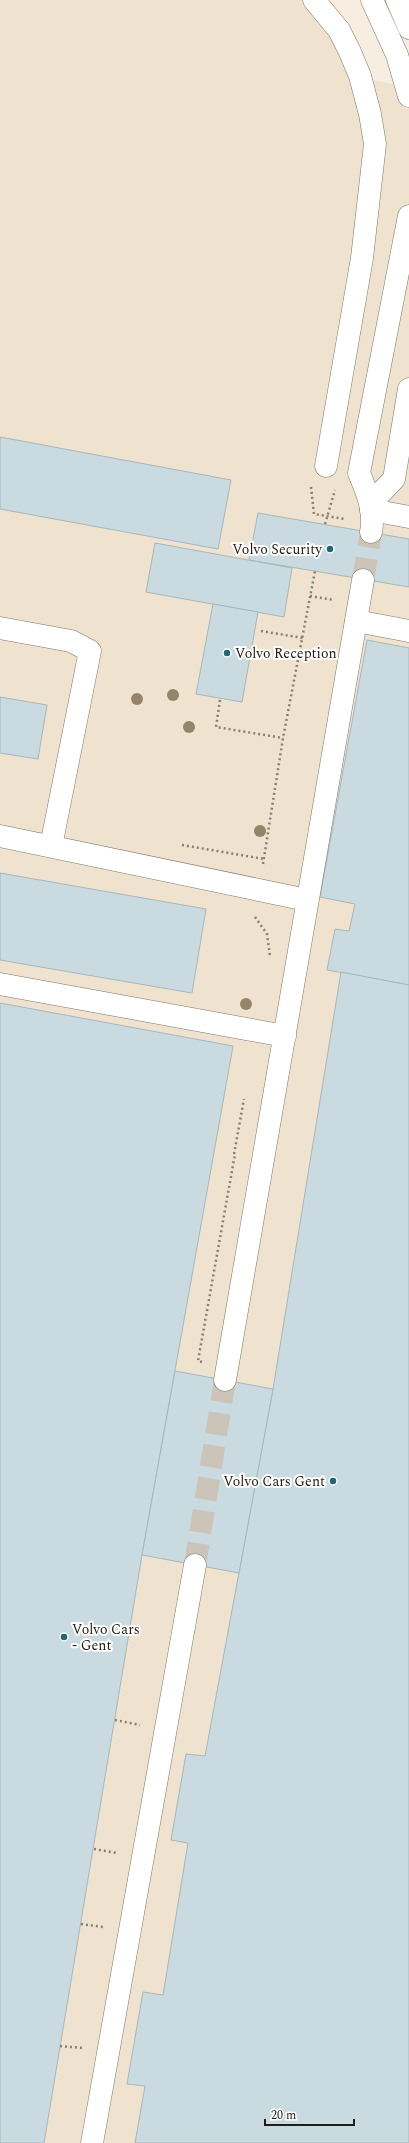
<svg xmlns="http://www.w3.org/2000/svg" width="409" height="2143" viewBox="0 0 409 2143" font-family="Spectral,serif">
<rect width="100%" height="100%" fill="#f7eee1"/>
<path fill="#efe2ce" d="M0,0H304L329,30L352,76L409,87V2143H0Z"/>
<g fill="#c9dbe0" stroke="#a6b7bb">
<path d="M0,437L231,480L218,549L0,509Z"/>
<path d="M258,513L409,539V587L249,560Z"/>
<path d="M155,543L292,568L284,617L146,592Z"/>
<path d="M213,604L258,612L242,702L196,694Z"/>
<path d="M367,640L409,648V985L327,970L335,929L349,931L355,904L320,897Z"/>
<path d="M0,697L47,705L38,759L0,753Z"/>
<path d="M0,873L206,909L192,993L0,960Z"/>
<path d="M341,972L409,985V2143H135L145,2086L127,2084L143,1992L163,1995L188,1843L171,1840L186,1754L205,1756L273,1389Z"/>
<path d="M0,1003L233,1046L142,1555L44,2143H0Z"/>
<path d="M175,1371L273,1389L239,1573L142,1555Z"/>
</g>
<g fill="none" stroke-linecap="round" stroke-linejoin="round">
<g stroke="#ccc4b9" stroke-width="22" stroke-dasharray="22 11" stroke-linecap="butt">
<path d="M363,580L371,532"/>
<path d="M195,1565L225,1380"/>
</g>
<g stroke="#7e766a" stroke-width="23">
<g id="minor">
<path d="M314,0L339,30L350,52L360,76L370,114L375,144L362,258L326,466"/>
<path d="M372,0L397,55L409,96"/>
<path d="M397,0L409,28"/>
<path d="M371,503L394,479L409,389"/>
<path d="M371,510L409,517"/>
<path d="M371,532C375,511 367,492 359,473L409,216"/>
<path d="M356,621L409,631"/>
<path d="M0,628L71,641L90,651L51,846"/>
<path d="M0,836L307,900"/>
<path d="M0,984L285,1036"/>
<path d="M225,1380L363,580"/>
<path d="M92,2143L195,1565"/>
</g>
</g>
<g stroke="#857f76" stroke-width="2.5" stroke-dasharray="2 3" stroke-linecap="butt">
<path d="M311,487L314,514L345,519"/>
<path d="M325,524L335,490"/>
<path d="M310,596L334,600"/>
<path d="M261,631L303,638"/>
<path d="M220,700L216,727L283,738"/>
<path d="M182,845L264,859"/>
<path d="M263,864L283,738L315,571"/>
<path d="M255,917L267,934L270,956"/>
<path d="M234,1154L244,1099"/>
<path d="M202,1362L198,1361L235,1154"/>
<path d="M115,1720L140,1725"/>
<path d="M94,1849L117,1853"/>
<path d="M81,1924L103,1927"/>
<path d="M60,2046L82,2048"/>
</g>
<use href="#minor" stroke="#fff" stroke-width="22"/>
</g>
<g fill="#958568">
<circle cx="173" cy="695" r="6"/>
<circle cx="137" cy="699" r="6"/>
<circle cx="189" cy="727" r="6"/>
<circle cx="260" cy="831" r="6"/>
<circle cx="246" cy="1004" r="6"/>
</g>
<g fill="#1f6775" stroke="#fefcfa" stroke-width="1.5">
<circle cx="330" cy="549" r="4"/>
<circle cx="227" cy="653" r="4"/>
<circle cx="333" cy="1481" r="4"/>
<circle cx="64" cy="1637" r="4"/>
</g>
<g text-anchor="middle" stroke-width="4" stroke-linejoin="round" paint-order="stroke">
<g font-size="14" fill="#201d18" stroke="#fefcfa" text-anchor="end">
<text x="322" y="554">Volvo Security</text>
<text x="235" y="658" text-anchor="start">Volvo Reception</text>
<text x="325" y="1486">Volvo Cars Gent</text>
<text x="72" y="1634" text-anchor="start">Volvo Cars<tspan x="72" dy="16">- Gent</tspan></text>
</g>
</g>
<path d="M265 2119v6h89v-6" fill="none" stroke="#201d18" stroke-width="2"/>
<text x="271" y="2119" font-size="12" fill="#201d18" stroke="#fefcfa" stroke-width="3" paint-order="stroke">20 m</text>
</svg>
